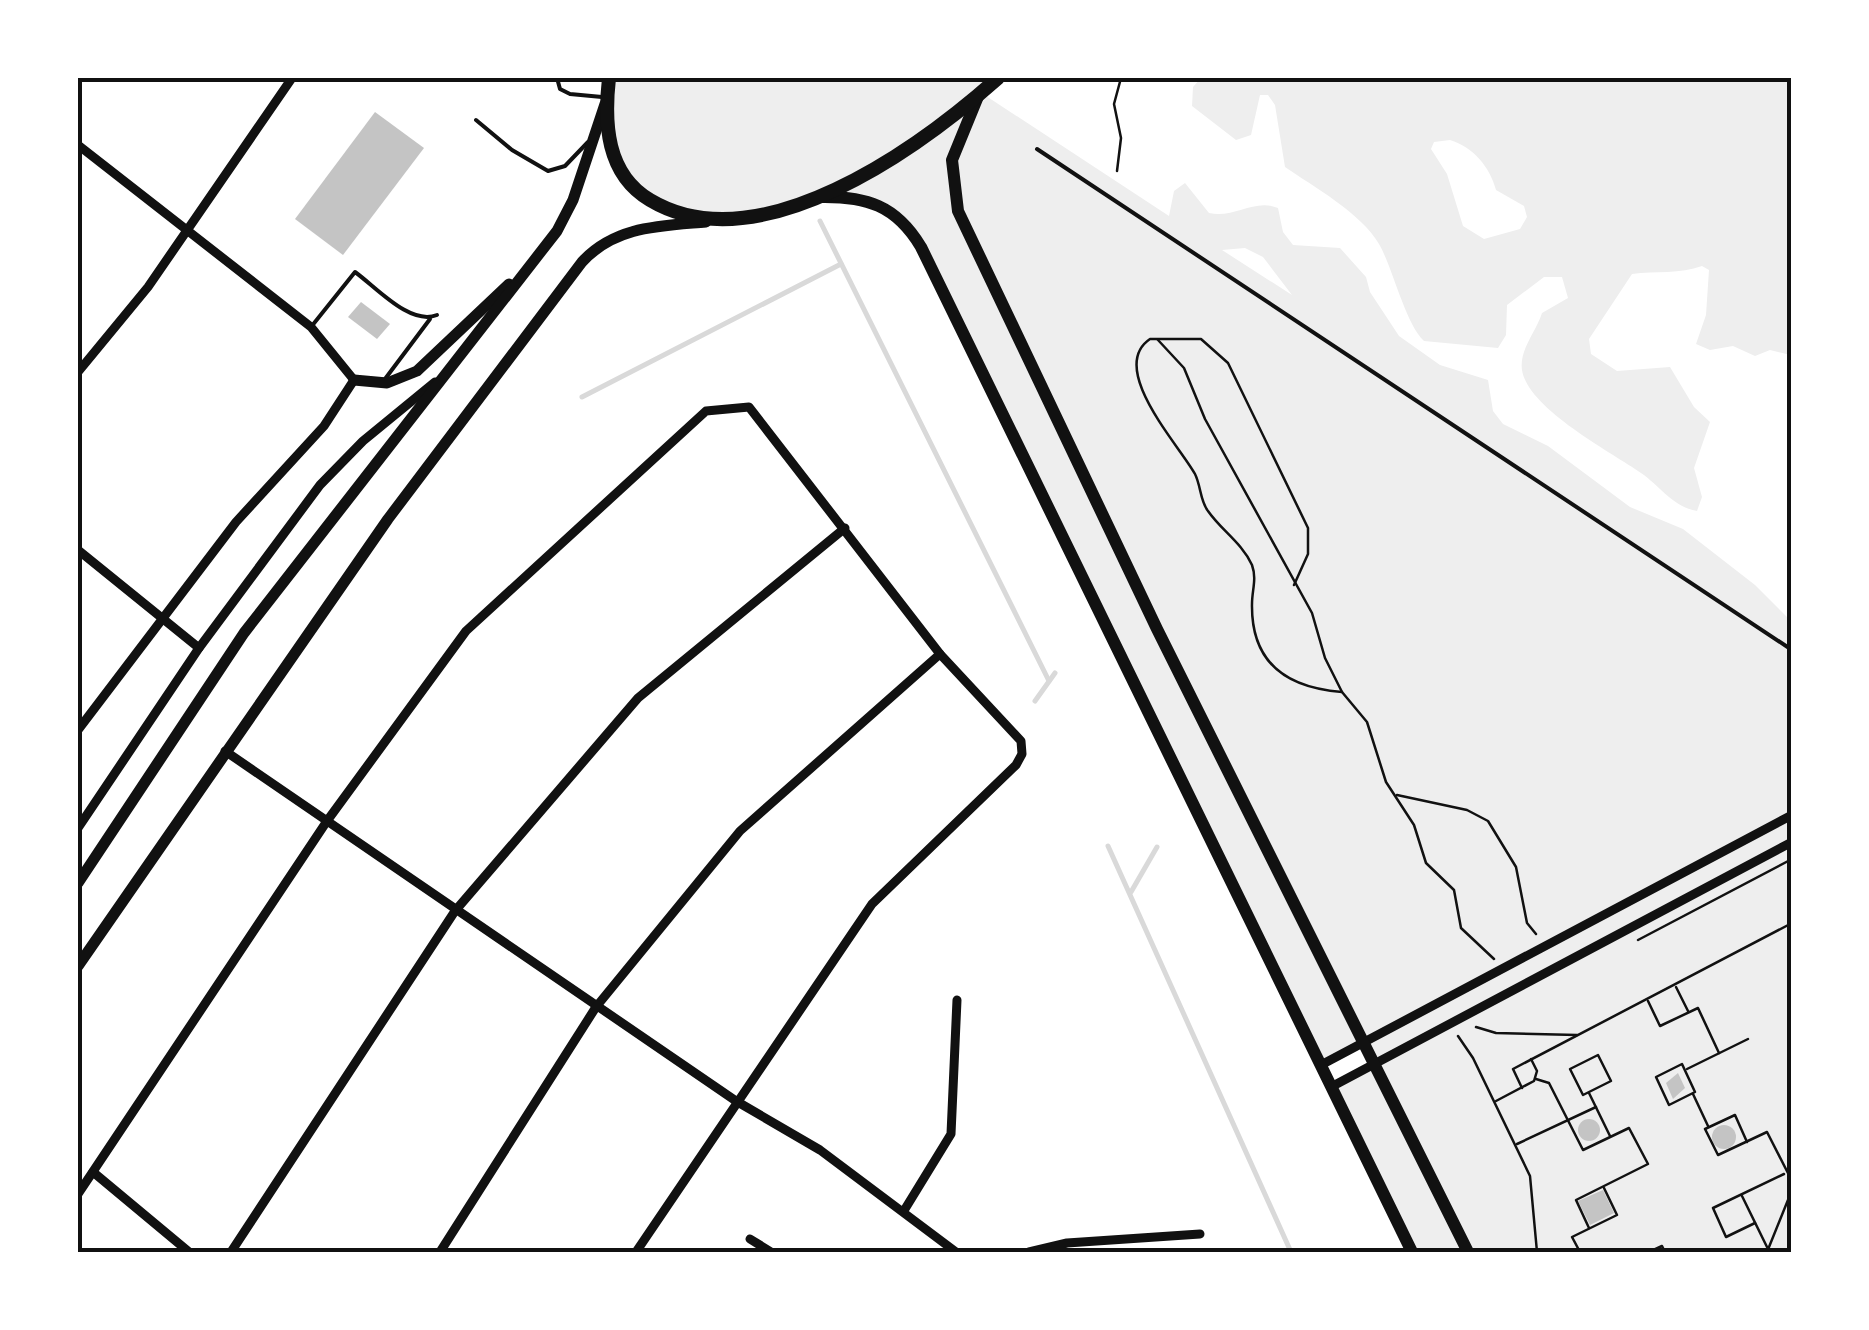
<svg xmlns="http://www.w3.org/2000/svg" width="1869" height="1330" viewBox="0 0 1869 1330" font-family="'Fira Sans',sans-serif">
<rect width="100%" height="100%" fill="#fff"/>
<g fill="#eee" fill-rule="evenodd">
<path d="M614,78H991C910,140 757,264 650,194C612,169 609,119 614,78Z"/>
<path d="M1201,78H1791V355L1770,350L1755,356L1733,346L1710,350L1696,344L1706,315L1709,270L1702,266C1680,274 1656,271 1632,274L1589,339L1591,354L1617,371L1670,367L1694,407L1710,422L1694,468L1702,497L1697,511C1673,507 1660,486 1641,473C1611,452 1528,409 1522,370C1519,350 1536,332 1542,313L1568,298L1562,277H1544L1507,305L1506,335L1498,348L1424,341C1405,323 1393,268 1379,244C1361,213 1314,187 1285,167L1275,105L1268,95H1260L1251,135L1236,140L1192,106L1193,87ZM1450,140C1473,147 1490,167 1496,190L1524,206L1527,217L1520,229L1484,239L1463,226L1447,174L1431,149L1434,142Z"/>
<path d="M980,92L1169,216L1174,191L1185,183L1209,213C1234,219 1254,198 1278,208L1283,232L1293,245L1340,248L1366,277L1370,292L1399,336L1440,365L1488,380L1493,411L1503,424L1548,446L1630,507L1683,529L1755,585L1791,621V1252H1467L969,235L951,175ZM1245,248L1263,257L1292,295L1222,250Z"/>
<path d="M970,103L948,175L951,200L1362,1042L1321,1063L915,230C893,200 867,197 833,194Z"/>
<path d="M1374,1066L1465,1252H1415L1333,1087Z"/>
</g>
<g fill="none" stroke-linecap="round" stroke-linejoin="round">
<g stroke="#d9d9d9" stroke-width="5">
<path d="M820,221L1049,681"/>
<path d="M582,397L841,264"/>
<path d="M1035,701L1055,673"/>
<path d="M1108,846L1291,1252"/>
<path d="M1131,892L1157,847"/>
</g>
</g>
<g fill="#c4c4c4">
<path d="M375,112L424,148L343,255L295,219Z"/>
<path d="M361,302L390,324L377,339L348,317Z"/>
<path d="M1678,1073L1685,1088L1673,1099L1666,1083Z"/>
<circle cx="1589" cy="1130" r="11"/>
<circle cx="1724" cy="1137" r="12"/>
<path d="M1603,1190L1614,1213L1590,1225L1578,1201Z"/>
</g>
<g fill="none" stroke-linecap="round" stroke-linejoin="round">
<g stroke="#111" stroke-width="2.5">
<path d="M1117,171L1121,138L1114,104L1121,78"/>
<path d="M1158,340L1184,368L1205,419L1312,613L1325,658L1342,692L1367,722L1386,782L1414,825L1426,863L1454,890L1461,928L1494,959"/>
<path d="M1294,585L1308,554V528L1228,363L1201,339H1150C1107,368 1179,445 1195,474C1201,486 1200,501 1208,511C1221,530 1242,543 1252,565C1257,579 1252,590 1252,604C1251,663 1287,688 1342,692"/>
<path d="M1397,795L1467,810L1488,821L1516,867L1527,923L1536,934"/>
<path d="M1638,940L1792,859"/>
<path d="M1676,987L1688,1011"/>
<path d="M1648,1001L1660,1026L1698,1008L1719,1053"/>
<path d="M1476,1027L1496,1033L1577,1035"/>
<path d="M1458,1036L1473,1058L1530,1176L1537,1252"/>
<path d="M1598,1055L1611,1081L1583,1095L1570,1069Z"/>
<path d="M1682,1064L1695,1092L1669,1105L1656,1077Z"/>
<path d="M1687,1069L1748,1039"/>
<path d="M1536,1079L1549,1083L1583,1150L1629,1128L1648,1164L1576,1200L1589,1228"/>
<path d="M1522,1088L1513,1069L1792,923"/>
<path d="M1589,1093L1610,1136"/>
<path d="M1693,1094L1708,1126"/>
<path d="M1496,1101L1534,1081L1537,1071L1531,1059"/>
<path d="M1747,1142L1735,1115L1705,1129L1718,1155L1767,1132L1792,1181"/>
<path d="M1517,1144L1596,1107"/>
<path d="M1742,1196L1767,1247"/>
<path d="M1755,1223L1726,1237L1713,1208L1784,1174"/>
<path d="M1580,1252L1572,1237L1617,1215L1604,1188"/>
<path d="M1649,1252L1662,1246L1665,1252"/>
<path d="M1767,1252L1792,1190"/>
</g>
<g stroke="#111" stroke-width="4">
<path d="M557,78L560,89L570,94L602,97"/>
<path d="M476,120L512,150L548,171L565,166L588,142"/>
<path d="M1037,149L1792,650"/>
<path d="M311,327L355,272C376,287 410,326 437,315"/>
<path d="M385,379L430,319"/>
</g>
<g stroke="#111" stroke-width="9">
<path d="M78,145L311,327L354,380L324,426L236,522L78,730"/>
<path d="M78,372L148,287L292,78"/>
<path d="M78,550L199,648"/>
<path d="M225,751L736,1101L820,1150L956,1252"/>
<path d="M78,828L199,648L320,485L363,441L435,382"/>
<path d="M1321,1065L1792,815"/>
<path d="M1331,1087L1792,842"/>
<path d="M93,1172L189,1252"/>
<path d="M78,1194L327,821L466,631L706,411L749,407L940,654L1021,741L1022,754L1016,765L872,904L636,1252"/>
<path d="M905,1209L951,1134L957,1000"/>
<path d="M750,1239L771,1252"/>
<path d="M231,1252L455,911L638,698L845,528"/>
<path d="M440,1252L596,1007L740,831L940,654"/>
<path d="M1029,1252L1067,1243L1200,1234"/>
</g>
<g stroke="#111" stroke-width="11">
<path d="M354,380L387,383L417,371L509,284"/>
<path d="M78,883L244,633L557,231L573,200L605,104"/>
<path d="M78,966L388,519L582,262C615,226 660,226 706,222"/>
</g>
<g stroke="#111" stroke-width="12">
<path d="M979,94L952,160L958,211L1157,629L1468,1252"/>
<path d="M819,197C866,196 896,205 921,247L1412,1252"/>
</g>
<path stroke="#111" stroke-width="14" d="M609,78C604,123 606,174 650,200C759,265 919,148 998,78"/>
</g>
<rect width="1869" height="1330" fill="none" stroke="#ffffff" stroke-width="160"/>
<rect x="80" y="80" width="1709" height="1170" fill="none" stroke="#111" stroke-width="4"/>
</svg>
